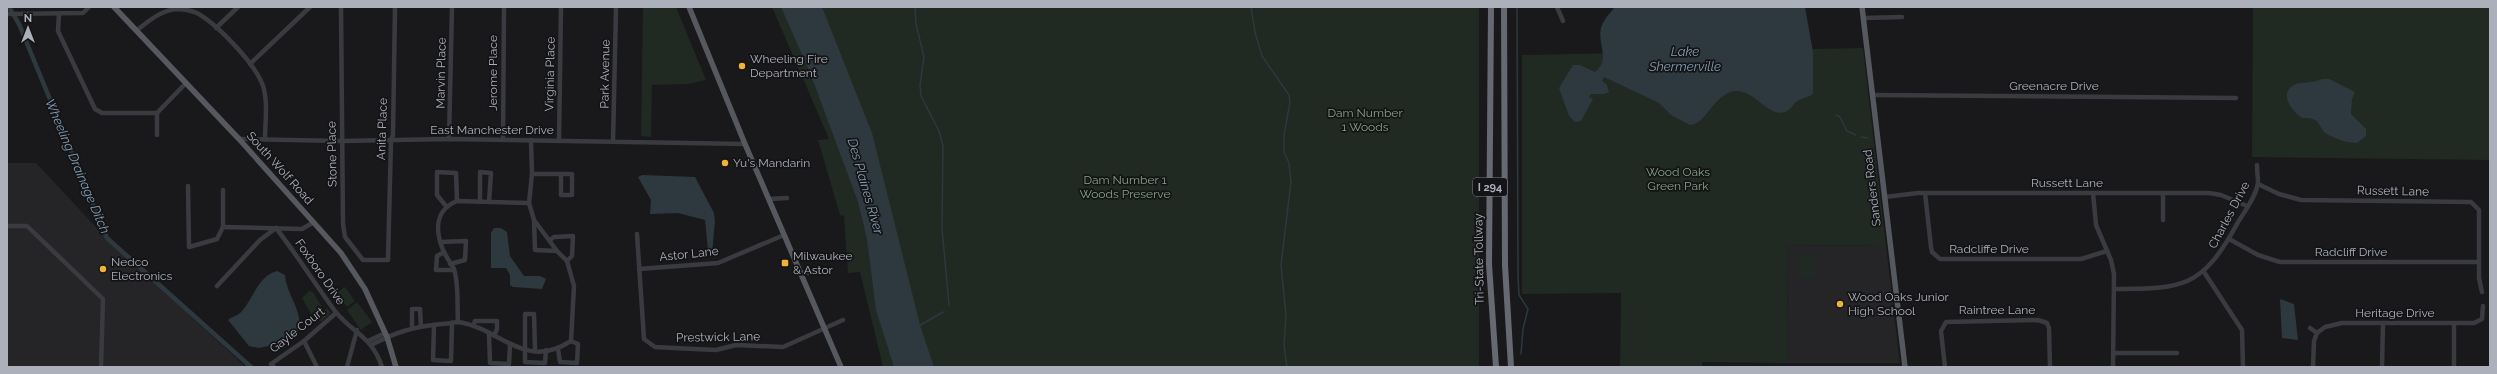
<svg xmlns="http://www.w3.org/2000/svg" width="2497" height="374" viewBox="0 0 2497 374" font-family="Raleway,sans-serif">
<rect width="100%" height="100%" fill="#19191b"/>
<g fill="#252528">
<path d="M7,163H36L108,240L246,367H7Z"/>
<path d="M1787,245L1886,246L1900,363H1788Z"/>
</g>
<g fill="#202922">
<path d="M643,7H676L706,80L689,84L652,85L651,137L641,136Z"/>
<path d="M772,7H1479V367H883L860,272L848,273L844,216L840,215L818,140L829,139Z"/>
<path d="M2253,7H2490V160L2252,157Z"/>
<path d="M1863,48L1886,246L1787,245L1788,363L1702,362V367H1620L1621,293L1522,294V55Z"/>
<path d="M1799,253L1815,254V277H1799Z"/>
<path d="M345,287L355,301L347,307L336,293Z"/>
<path d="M309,291L313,292L322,307V311L315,315L311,314L302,298Z"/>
<path d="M357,302L372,322L361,330L347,310Z"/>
<path d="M327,308L331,313L321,322L316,317Z"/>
</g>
<g fill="#2e383f">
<path d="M781,7H822L872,133L920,325L934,367H894L876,310L867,239L858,202L811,75Z"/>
<path d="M1615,7H1805L1813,52V94C1808,97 1803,98 1799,100C1793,103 1791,110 1785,112C1768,118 1755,89 1735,91C1713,94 1707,124 1690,125L1671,115L1659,103L1604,77L1602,81L1607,85L1609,92L1604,94H1591L1589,97L1593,99L1581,121L1575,122L1569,116L1559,88L1573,65H1580L1595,72C1611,60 1597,44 1601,28C1603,20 1610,13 1615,7Z"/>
<path d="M2322,79H2329L2355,92L2352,99L2351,114L2366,129V136L2357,143C2348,143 2335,139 2327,134C2317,128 2323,117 2302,118C2292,111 2278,94 2294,85C2301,81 2312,84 2322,79Z"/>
<path d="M642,175L695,177L714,213L715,221L712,254L708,250L705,220L678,213L650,214L651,200L638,177Z"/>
<path d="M494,228H501L507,232L510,256L524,276H540L546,279L542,289L513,287L510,285V275L506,268H491V233Z"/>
<path d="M277,271L285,275C287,295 301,308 300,329L283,343L259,348L249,346L228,320C232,316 238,316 242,311C253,299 258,276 277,271Z"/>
<path d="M2280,299L2294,304L2298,340L2282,338Z"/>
</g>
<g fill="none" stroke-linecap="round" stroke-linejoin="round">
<g stroke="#2e383f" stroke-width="1.5">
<path d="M915,7L916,24L924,57L920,85L921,96L939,131L943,146L942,228L949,305"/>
<path d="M1251,7L1255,32L1262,56L1289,95L1290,102L1284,135V152L1289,163L1291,182L1281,265L1286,316L1284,345L1287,367"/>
<path d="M1517,7L1518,275L1519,295L1528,309L1523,329L1521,354"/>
<path d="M1836,115L1840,117L1847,131L1856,135"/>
<path d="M1861,137L1868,138"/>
<path d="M919,326L943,312"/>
</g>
<path stroke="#2e383f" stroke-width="4.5" d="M9,7L19,24L107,238L251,367"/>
<g stroke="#3a3b40" stroke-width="4.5">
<path d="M341,7L343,224L345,237L363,260H388L391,141L393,135L395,7"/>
<path d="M1557,7L1563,21"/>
<path d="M7,14L83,13L89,7"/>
<path d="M59,14L58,31L95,109L102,113H157L185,84"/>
<path d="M1863,18L1902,17"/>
<path d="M216,28L238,7"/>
<path d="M137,30C149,21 160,11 176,9C182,9 192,11 197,13C217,24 252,61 261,81C269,97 265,122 265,139"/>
<path d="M250,64L310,7"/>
<path d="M1872,95L2236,98"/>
<path d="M157,113V135"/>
<path d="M239,139L341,141L449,139L745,144"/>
<path d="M449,139L452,7"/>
<path d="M503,140L504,7"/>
<path d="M559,141L561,7"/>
<path d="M613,142L616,7"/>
<path d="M532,174H572V195H561V174"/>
<path d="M2258,184L2279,194L2301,200L2471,202L2479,210V278L2482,292"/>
<path d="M188,186L189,247L217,239L223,227L302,229L314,222"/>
<path d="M1925,193L1931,247L1932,252L1940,259H2081L2107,251"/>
<path d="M2093,193L2096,225L2111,260L2114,274L2113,367"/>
<path d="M2163,193V220"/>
<path d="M1885,197L1918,193H2209L2221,195L2247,206"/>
<path d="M769,199L787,198"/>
<path d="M480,202V172L491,173L489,202"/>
<path d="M446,206L437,195V172L456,173L457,201"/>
<path d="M534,220L535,250L557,251"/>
<path d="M7,226H27L103,299L101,367"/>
<path d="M223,227V190"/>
<path d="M276,228C297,255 315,284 335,311C352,333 372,336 382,367"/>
<path d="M637,234L644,339L655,347L674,348L716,350L736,345L783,347L843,320"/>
<path d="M2229,239L2258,255L2280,262H2479"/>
<path d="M550,240L554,237L573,236L572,256L567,261"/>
<path d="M440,242L466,241L465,260L450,264"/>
<path d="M444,252L437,256L436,270H454"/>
<path d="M639,269L718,263L784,235"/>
<path d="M800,272L809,273"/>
<path d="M2204,272L2242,330L2243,367"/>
<path d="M217,286L260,240L276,228"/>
<path d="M2114,289C2183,289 2202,288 2237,224C2244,212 2256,197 2258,183C2258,178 2257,171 2257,165"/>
<path d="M458,322C457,306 459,285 454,269C451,263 446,257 443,250C435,230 435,210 457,201L529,203"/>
<path d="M434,325L433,360L451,361L452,323"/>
<path d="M473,326L475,321H497V329L494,336"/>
<path d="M412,327V309H420L421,326"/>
<path d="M2310,328L2317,333L2325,327L2342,323H2474L2482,319L2483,306"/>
<path d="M489,334L490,363L509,364L510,345"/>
<path d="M304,341L317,367"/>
<path d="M368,341L385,333"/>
<path d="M371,345C396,332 413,327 441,324C447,324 454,322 459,322C502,329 524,371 571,341L574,286L567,261L557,251L534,220L529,203L532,174L531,140"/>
<path d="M558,349L560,362L577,363L578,344L571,341"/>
<path d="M535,350L534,314H525V362L545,363L546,350"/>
<path d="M2113,353H2177"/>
<path d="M274,367L271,364L304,341L336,313"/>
<path d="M347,367L357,330"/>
<path d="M1945,367L1941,331L1946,322L2038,320L2047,323L2049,328L2050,367"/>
<path d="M2313,367L2314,341L2317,333"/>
<path d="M2382,367L2383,323"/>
<path d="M2454,367V323"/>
</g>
<g stroke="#56585f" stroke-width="5.5">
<path d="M114,7L239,139L341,253L365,289L387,337L396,367"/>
<path d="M689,7L745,144L841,367"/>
<path d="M1862,7L1905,367"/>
</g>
<g stroke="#666971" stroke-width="6">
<path d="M1491,7L1489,264L1496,367"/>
<path d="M1504,7L1505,265L1511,367"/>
</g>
</g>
<g fill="#f2b239" stroke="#141416" stroke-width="1.5">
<circle cx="742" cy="66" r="4"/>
<circle cx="725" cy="163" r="4"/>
<rect x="781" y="259" width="8" height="8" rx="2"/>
<circle cx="103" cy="269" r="4"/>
<circle cx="1840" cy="304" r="4"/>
</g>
<g text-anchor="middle" stroke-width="3.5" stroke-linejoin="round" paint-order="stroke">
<rect fill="#141416" stroke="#7e818a" stroke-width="1" x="1473" y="178" width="34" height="18" rx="3"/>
<g font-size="11" font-weight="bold" fill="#abb0bb">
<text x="1490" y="191">I 294</text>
</g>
<g font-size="12" fill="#abb0bb" stroke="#141416" text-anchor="start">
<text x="750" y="63">Wheeling Fire<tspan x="750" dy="14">Department</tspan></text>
<text x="733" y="167">Yu's Mandarin</text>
<text x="793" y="260">Milwaukee<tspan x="793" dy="14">&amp; Astor</tspan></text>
<text x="111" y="266">Nedco<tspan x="111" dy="14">Electronics</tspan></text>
<text x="1848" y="301">Wood Oaks Junior<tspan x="1848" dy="14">High School</tspan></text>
</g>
<g font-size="12" fill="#abb0bb" stroke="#141416">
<text transform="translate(441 73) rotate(-89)" y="4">Marvin Place</text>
<text transform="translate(493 73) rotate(-90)" y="4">Jerome Place</text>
<text transform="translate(550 74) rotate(-89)" y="4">Virginia Place</text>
<text transform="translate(605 74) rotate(-89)" y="4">Park Avenue</text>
<text x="2054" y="90">Greenacre Drive</text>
<text transform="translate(382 129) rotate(-88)" y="4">Anita Place</text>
<text x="492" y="134">East Manchester Drive</text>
<text transform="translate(332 154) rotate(-91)" y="4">Stone Place</text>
<text transform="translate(280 168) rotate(48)" y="4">South Wolf Road</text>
<text x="2067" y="187">Russett Lane</text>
<text transform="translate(1872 188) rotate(-97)" y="4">Sanders Road</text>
<text transform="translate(2393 191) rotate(1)" y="4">Russett Lane</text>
<text transform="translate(2229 215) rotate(-62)" y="4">Charles Drive</text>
<text x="1989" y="253">Radcliffe Drive</text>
<text x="2351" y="256">Radcliff Drive</text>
<text transform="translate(689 254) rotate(-6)" y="4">Astor Lane</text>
<text transform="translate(1479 259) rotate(-91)" y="4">Tri-State Tollway</text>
<text transform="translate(320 272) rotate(55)" y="4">Foxboro Drive</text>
<text x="1997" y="314">Raintree Lane</text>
<text x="2395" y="317">Heritage Drive</text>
<text transform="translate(297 330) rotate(-38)" y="4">Gayle Court</text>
<text transform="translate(718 337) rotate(-1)" y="4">Prestwick Lane</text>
</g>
<g font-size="12" fill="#82a584" stroke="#141416">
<text x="1365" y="117">Dam Number<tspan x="1365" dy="14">1 Woods</tspan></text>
<text x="1678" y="176">Wood Oaks<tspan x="1678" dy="14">Green Park</tspan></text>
<text x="1125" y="184">Dam Number 1<tspan x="1125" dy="14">Woods Preserve</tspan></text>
</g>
<g font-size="13" font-style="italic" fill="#839eb5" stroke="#141416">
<text x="1685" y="56">Lake<tspan x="1685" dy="15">Shermerville</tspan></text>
<text transform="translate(78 166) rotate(67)" y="5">Wheeling Drainage Ditch</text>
<text transform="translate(866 186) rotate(74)" y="5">Des Plaines River</text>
</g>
</g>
<rect width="2497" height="374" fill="none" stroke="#abb0bb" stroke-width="16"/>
<g transform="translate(28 28)" stroke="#141416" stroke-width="3" paint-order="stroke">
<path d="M0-3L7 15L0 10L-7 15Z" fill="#abb0bb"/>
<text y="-6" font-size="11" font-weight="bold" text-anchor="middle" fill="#abb0bb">N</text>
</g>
</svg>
